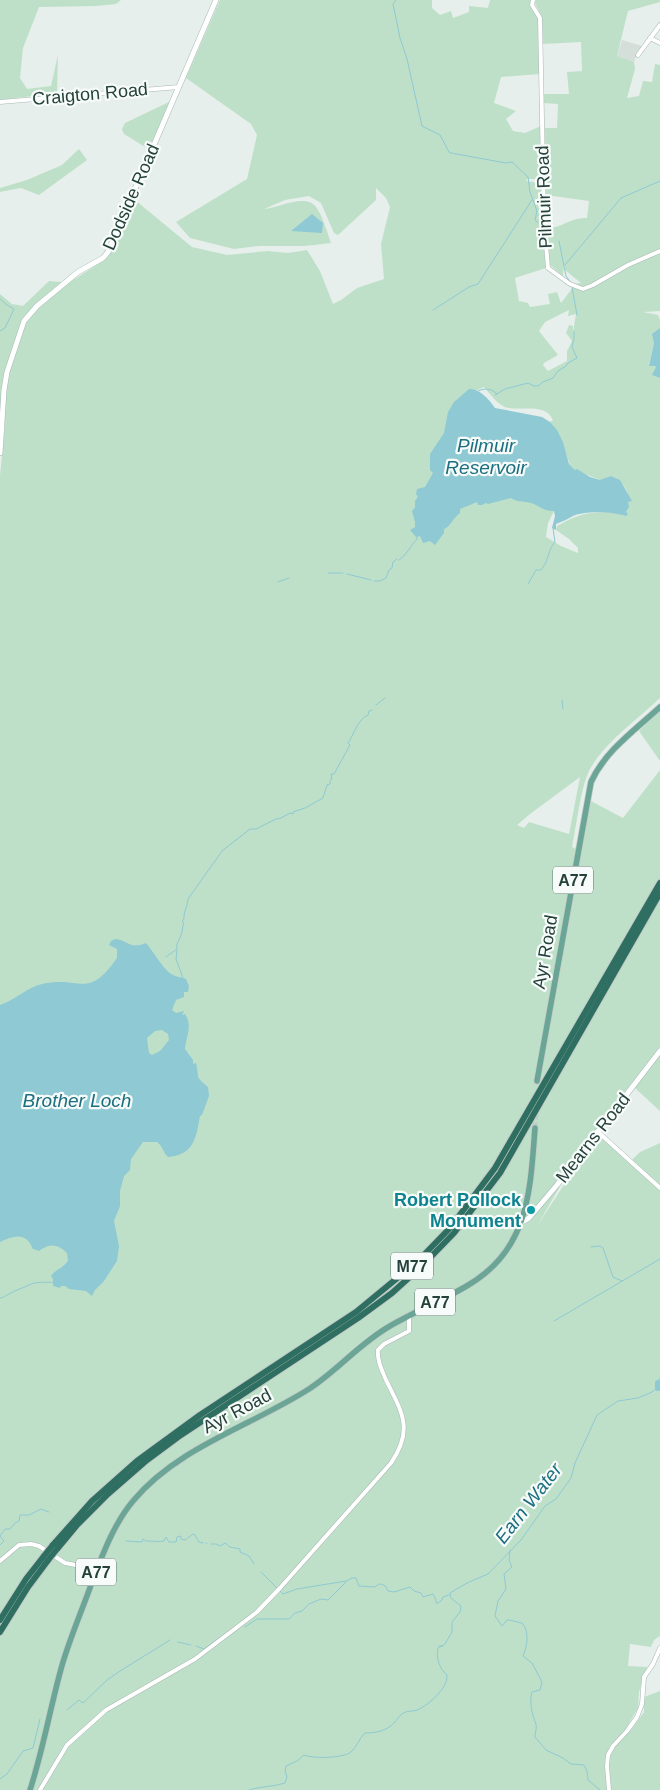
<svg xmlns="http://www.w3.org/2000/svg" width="660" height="1790" viewBox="0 0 660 1790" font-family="Arial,sans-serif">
<rect width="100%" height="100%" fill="#e6efeb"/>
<path fill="#d4dfda" d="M622,40L642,46L637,53L634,62L617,56Z"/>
<g fill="#bfe0c8" fill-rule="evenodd">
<path d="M0,0H121L116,4L96,6L39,7L23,48L20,78L27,89L51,86L58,55L57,93L0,100Z"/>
<path d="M220,0H432V8L440,15L451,11L453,18L469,12V6L488,8L490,0H532L530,6L538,17L540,74L501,77L494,103L516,111L506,119L513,131L525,133L541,126V179H527L526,181L541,183L542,231L546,268L515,278L519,301L528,303L530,307L550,304L548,294L557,292L561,303L571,290L574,284L581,283L565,270L564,264L563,276L550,265L546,228C561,229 570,217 587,218L589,201L546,195L545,128H557L558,104L544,103V94H569L567,72L582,71L581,42L543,44L542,17L535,3L536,0H660V2L628,11L617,56L634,62L635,69L627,98L639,96L643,81L652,82L655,64L660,65V311L643,312L658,315L660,320V328L653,334L654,343L649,365L656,367L653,375L660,378V698C637,720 606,741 590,769C581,785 576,828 572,847L580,851L591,801L623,818L660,770V1047L587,1140L537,1226L599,1131L632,1160L640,1152L660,1143V1636L654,1640L651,1647L630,1644L628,1666L647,1667L639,1692L638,1708L627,1727L631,1730L644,1712V1697L660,1691V1790H0V475L5,426L0,416V294L12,304L23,306L49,281L61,282L75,279L107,258L135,200L192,247L227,255L268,251L288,253L307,250L320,271L333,304L341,300L357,288L384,279L381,244L390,207L386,198L376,188V200L338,235L334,233L321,203L309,196L285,200L264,209C279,208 309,191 318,210C324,220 327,232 331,243L305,246H259L234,249L190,238L176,222L247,179L257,135L251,124L186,78ZM569,310L568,316L576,314L573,333V326L569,325L566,333L572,341L567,351V361L548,371L543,365L544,363L558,355L539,331L545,322ZM484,387C490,394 497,404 505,407C521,412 545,402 553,420L550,422L561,439L570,465L575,470L600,480H604L610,476C621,478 627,489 630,500L628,502V509L623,514C595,510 581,512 557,526L556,530L569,539L578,548V553L561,546L546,537L548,523L554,511L471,393ZM580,777L569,834L529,822L524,828L517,825L530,814Z"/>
<path d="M171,101L150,150L124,134L122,129L125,123Z"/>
<path d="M79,149L87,160L39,195L21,188L0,192V188L27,180L62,165Z"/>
<path d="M660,710V761L639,731Z"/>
<path d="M660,1054V1111L635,1088Z"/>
</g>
<g fill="#8ec9d4" fill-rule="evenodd">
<path d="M312,214L323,223L322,233L291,231Z"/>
<path d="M660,328V378L652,375L656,367L654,366H649L654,343L652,334Z"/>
<path d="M469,389C479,388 490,400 495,408L542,417L550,422L557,430L563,442L569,464L575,470L577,469L590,477L600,480L611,476L620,480L632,501L628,502L629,507L626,512L628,514L626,516C615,512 585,510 573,516C568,519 561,522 556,524V530L552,528L555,516L554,511C543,511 540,506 531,503C524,501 518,503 511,498L488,504L486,503L482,505H478L477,502L460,509V513C454,517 450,527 444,529V533L435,545L430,541L423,543L420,536L416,537L410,530L415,527V522L412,511L415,507C415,498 414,504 418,496L416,495L417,489L425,487L433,473L430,470V454L444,433L448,412L454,402Z"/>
<path d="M115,939C128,940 129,950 146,943C153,951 164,970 171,974C176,977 181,977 186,979L189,986L188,992H184V997L176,1000L172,1010L176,1013L184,1011L182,1015L185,1014C193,1026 186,1036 185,1049L193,1060V1064L196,1063C200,1080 194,1075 208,1087L209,1096L202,1115L200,1116C196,1138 194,1155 168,1157C163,1153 163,1146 157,1142H143L131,1159L130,1170L124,1176L120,1191V1206L114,1221L119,1246L117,1261L104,1281L95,1290L92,1296L86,1291L69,1289L65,1286H61L60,1288L53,1286V1279L51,1276C55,1270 63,1268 68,1261L67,1253C58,1244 50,1243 39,1251L33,1249C26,1232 15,1235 0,1242V1005C15,1000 26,988 42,984C81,975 87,1001 117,958V949L109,945L111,941ZM162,1030L168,1034L169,1040L160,1051L152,1055L149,1053L147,1038L155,1031Z"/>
</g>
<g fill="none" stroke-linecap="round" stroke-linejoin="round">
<g stroke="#8ec9d4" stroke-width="1">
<path d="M396,0L393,4L400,38L407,59L422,126L440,135L449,152L451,153L506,163L512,162L528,177L530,192L537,211L535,220L540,224"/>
<path d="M559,241L566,276L571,283"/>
<path d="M565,265L621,198L660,181"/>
<path d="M572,287L577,315"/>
<path d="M0,299L7,305L14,309L5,328L0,331"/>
<path d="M433,310L469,287L478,284L532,200"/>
<path d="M478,391C485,388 491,388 497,394"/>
<path d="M495,395L505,389L528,383L534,386H538L543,382L553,378L558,371L566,366L568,363L577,358L572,347L574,338V331"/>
<path d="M399,560C406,556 411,545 417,539V536"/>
<path d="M328,573H343"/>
<path d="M347,574L371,580"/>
<path d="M374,581H380L386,578L389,570L392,568L393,562L397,559"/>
<path d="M278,582L289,578"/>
<path d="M528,584L536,570H541C550,559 547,551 555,542L553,528"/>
<path d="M562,700L563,709"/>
<path d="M376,705L385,698"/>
<path d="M177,950L176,959L183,978"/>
<path d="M166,957L177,949C176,943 179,941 181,935C183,931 182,927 184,923L182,921L184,919C183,913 188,905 188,899L222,851L250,829H256L276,819L281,818L290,813L293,814V812L305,808L323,798L327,785L330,784V780L332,779L331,774H334L350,745L348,743C355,733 357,720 368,715L369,711L372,710"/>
<path d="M591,1247L600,1246L603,1248L613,1277L622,1281"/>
<path d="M0,1298C6,1297 6,1295 11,1293C16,1290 23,1288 29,1285C36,1281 46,1283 54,1282"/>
<path d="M554,1321L660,1259"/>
<path d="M126,1541L142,1542L143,1539L146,1541C150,1541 161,1542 164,1541L166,1537L169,1542H176L177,1537L181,1536V1539L185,1540L193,1534L195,1535L199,1542L203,1543"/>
<path d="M206,1544L207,1543"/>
<path d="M211,1544H216L220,1546L225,1543L230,1547L240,1549V1552L249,1556L254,1564"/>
<path d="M0,1545L4,1541L0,1536L5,1529H10L15,1523L19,1521L20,1515H29L41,1509L49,1512"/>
<path d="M510,1550L509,1560L512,1567L504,1574L506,1589L498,1601L495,1616L502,1626L507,1620H509L522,1623C530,1631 527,1647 523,1656L532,1663L542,1682L540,1690L532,1692C529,1703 532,1714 536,1724C537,1728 535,1733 535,1737L546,1750L563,1758L571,1764L584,1765L587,1771L588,1780L600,1790"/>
<path d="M261,1572L283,1594L297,1589L346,1581L352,1578H356L359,1586L375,1587L379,1584C385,1584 386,1587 388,1591L394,1592L410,1587L414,1591L421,1593L423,1597L433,1594L436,1600V1603H438L442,1600L443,1597L449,1595"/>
<path d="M245,1627L257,1619H289L295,1613L302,1611L309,1604L321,1599L328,1600L346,1582"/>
<path d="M178,1642L191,1645"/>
<path d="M196,1646L204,1649L229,1631"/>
<path d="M439,1646H443"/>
<path d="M67,1710L79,1700L83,1703L107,1680L120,1671L170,1640"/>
<path d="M0,1779L7,1774L23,1751L33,1748L40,1719"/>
<path d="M249,1790C260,1786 274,1787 285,1783L287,1777L285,1771L286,1766L297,1761L304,1755C313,1759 344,1758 351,1752C357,1747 359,1738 365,1733C376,1733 386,1731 394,1723C397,1720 399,1716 402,1714C407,1710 412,1712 417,1710C429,1705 448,1688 447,1675C439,1668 436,1658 438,1648L445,1644L452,1632V1622L460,1612L461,1606L451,1598L450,1593L467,1583L488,1574L521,1540L545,1506L556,1499L571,1478L575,1463L597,1415L618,1401L638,1398L652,1392L659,1387L658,1381L660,1378"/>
</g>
<path stroke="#8ec9d4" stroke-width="6" d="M658,1388V1383"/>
<path stroke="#bfccc8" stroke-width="5.5" stroke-dasharray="5.5 3" stroke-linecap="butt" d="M535,1128L536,1110"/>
<g stroke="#a8b8b2" stroke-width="5">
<g id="street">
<path d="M533,0L532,5L540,18L544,220L548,268L570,284L583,289L593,285L628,265L660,251"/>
<path d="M650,38L660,43"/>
<path d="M638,55L660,25"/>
<path d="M0,102L179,87"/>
<path d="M597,1131L660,1188"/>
<path d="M0,1561L19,1545L31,1544L39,1546L65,1563L97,1569"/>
<path d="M40,1790L67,1745L106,1710L195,1659L257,1612L280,1588L391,1463C414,1430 402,1412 386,1380C382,1370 377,1361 378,1350L384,1344L409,1331V1315"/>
<path d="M609,1790L607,1766L608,1755L613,1746L627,1731L637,1717L642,1704L644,1677L653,1664L660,1648"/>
</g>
</g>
<g stroke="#a4bbb3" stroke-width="6">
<g id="secondary">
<path d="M0,453L4,390L7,372L24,321L37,306L78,272L103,258L108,252L216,0"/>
<path d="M522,1222L529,1218L557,1185L660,1051"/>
</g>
</g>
<g stroke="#c2cac8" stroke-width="7">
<g id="primary">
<path d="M537,1081L591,782C605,751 635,730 660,707"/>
<path d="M30,1790C43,1750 50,1709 61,1669C69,1640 81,1613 91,1585C102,1556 113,1525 133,1501C178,1447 251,1426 309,1389C338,1370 360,1343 390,1326C414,1312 441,1301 465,1287C529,1251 530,1193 535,1128"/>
</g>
</g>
<g stroke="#c2cac8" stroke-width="8">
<g id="highway">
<path d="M52,1546L92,1501L137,1461L200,1415L356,1312L418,1261L450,1228L495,1168L660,883"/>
<path d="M57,1549L77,1525L108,1494L147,1460L178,1437L358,1318L392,1293L423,1265L454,1233L500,1173L660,893"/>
<path d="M0,1620L26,1579L44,1556"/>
<path d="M0,1632L28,1587L49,1559"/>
</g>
</g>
<use href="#street" stroke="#fff" stroke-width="4"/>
<use href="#secondary" stroke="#fff" stroke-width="5"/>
<use href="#primary" stroke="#6aa596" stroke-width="5.5"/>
<use href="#highway" stroke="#2f6f62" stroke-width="6"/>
<g stroke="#c2cac8" stroke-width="8" stroke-linecap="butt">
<g id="highway-bridge">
<path d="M44,1556L52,1546"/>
<path d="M49,1559L57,1549"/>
</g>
</g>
<use href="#highway-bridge" stroke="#2f6f62" stroke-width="6"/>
</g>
<circle fill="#0f9aa8" stroke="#f7fbf9" stroke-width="2" cx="531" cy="1210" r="5"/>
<g text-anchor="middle" stroke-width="4.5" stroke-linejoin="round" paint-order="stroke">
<g fill="#f7fbf9" stroke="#637a73" stroke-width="1">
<rect x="553" y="866.5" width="40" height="27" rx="4"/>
<rect x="391" y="1252.5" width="42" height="27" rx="4"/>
<rect x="415" y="1288.5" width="40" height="27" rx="4"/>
<rect x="76" y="1558.5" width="40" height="27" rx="4"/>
</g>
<g font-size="16" font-weight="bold" fill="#24423a">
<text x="573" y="886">A77</text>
<text x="412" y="1272">M77</text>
<text x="435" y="1308">A77</text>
<text x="96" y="1578">A77</text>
</g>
<g font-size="18" fill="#24423a" stroke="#f7fbf9">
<text transform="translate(90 94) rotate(-5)" y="6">Craigton Road</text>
<text transform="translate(131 197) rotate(-66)" y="6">Dodside Road</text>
<text transform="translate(544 197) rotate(-92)" y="6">Pilmuir Road</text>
<text transform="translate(545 952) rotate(-80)" y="6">Ayr Road</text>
<text transform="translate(593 1138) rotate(-52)" y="6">Mearns Road</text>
<text transform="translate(237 1411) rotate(-28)" y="6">Ayr Road</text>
</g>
<g font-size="18" font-weight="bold" fill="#0d838f" stroke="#f7fbf9" text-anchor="end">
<text x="521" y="1206">Robert Pollock<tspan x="521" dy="21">Monument</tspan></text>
</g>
<g font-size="19" font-style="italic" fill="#1c6f80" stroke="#f7fbf9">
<text x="486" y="452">Pilmuir<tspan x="486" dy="22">Reservoir</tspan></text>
<text x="77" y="1107">Brother Loch</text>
<text transform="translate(528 1503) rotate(-52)" y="7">Earn Water</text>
</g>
</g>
</svg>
